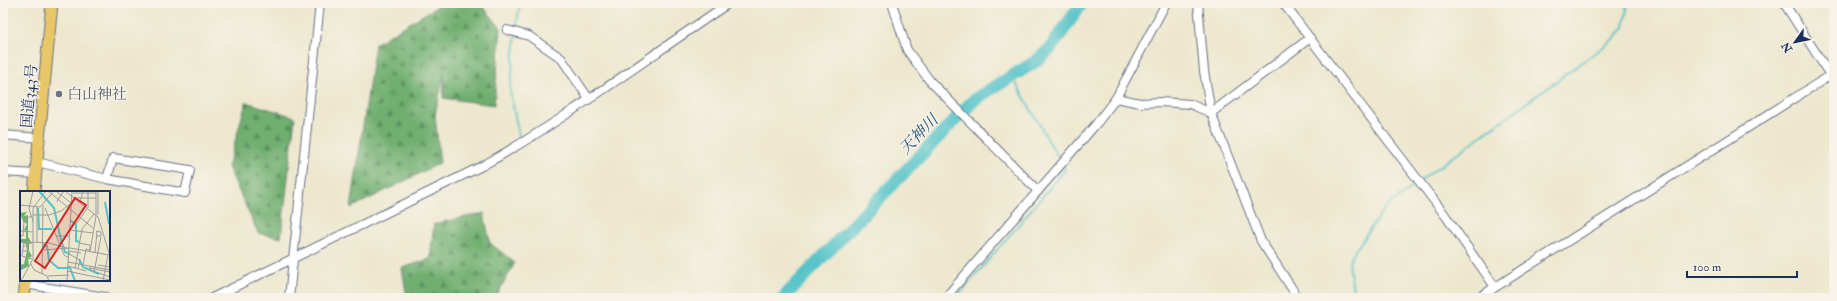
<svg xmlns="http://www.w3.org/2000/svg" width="1837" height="301" viewBox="0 0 1837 301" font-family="'IM FELL Double Pica','Noto Serif JP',serif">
<defs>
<pattern id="forest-firs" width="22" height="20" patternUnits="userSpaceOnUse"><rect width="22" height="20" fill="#6faf70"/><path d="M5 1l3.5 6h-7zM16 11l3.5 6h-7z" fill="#5a8f5f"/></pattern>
</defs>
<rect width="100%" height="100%" fill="#f7f3e8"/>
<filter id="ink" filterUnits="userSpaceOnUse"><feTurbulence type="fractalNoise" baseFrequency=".025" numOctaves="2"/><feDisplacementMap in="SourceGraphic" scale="8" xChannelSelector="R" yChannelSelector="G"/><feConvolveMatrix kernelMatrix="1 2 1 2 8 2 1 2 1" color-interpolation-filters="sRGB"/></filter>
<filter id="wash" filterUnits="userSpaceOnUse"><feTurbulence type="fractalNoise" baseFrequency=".012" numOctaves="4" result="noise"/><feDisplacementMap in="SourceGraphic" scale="16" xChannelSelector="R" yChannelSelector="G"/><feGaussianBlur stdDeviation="0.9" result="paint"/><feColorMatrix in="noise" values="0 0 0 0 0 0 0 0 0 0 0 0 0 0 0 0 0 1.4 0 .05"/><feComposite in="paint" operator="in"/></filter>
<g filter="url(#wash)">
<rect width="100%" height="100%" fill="#ede7cd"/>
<g fill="url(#forest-firs)" stroke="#456f67">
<path d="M443,3H480L501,28L494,105L443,98L444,73L435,115L440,163L351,208L375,44Z"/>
<path d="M246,102L295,117L281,238L258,233L228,167Z"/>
<path d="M484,213L490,243L515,263L495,298H407L402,268L430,259L434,224Z"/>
</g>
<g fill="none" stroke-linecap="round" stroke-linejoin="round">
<g stroke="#55c3c9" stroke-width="2">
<path d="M516,29L520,3"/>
<path d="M516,34L510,91L519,136"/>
<path d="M1012,76L1060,161"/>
<path d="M1421,180L1614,39L1624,27L1628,3"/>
<path d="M956,298L1065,170L1064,166"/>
<path d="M1354,298L1349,263L1352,255L1384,209L1418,183"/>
</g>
<path stroke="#55c3c9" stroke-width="13" d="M783,298L975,99L1035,62L1050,49L1082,3"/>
</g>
</g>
<g filter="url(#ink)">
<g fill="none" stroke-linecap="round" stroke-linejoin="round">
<g stroke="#646f85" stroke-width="10">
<g id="minor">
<path d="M892,3L907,50L930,81L1038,191"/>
<path d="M1198,3L1204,71L1211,113L1261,241L1298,298"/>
<path d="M1283,3L1445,215L1495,287"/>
<path d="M1784,3L1830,75"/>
<path d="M507,30L529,36L561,58L589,99"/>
<path d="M1116,98L1140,103L1161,102L1190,104L1211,113"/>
<path d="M1211,113L1310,38"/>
<path d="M3,135L40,138"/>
<path d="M37,162L107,179L185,193L190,170L113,158L107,179"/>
<path d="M3,172L36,174"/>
<path d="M25,284L111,298"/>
<path d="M212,298L482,166C568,118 647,58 729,3"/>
<path d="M289,298L320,3"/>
<path d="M945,298L1097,123L1116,98L1166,3"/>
<path d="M1478,298L1834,73"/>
</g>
</g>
<g stroke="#646f85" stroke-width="13">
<g id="highway">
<path d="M34,192L52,3"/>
<path d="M24,298L26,280"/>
</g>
</g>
<use href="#minor" stroke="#fff" stroke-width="8"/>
<use href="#highway" stroke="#e9c769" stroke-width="11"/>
</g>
</g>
<circle fill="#6b7280" stroke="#f7f3e8" stroke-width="1.5" cx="59" cy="94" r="4"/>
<g text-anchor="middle" stroke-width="3" stroke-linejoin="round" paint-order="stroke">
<g font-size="15" fill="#5b616d" stroke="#f7f3e8" text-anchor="start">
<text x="67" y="99">白山神社</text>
</g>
<g font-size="15" fill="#1b2f5e" stroke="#f7f3e8">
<text transform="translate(29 96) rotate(-85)" y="5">国道343号</text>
</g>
<g font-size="16" font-style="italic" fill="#2c5b7e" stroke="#f7f3e8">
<text transform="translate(918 134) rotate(-46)" y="6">天神川</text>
</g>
</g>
<g transform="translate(20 191)">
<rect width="90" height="90" fill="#ede7cd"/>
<path d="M7,21L4,25L8,24V46L12,52L9,53V60L12,65L8,68L9,75L1,79L0,74L4,73L7,60L6,53L0,51V48H6V40L4,39L7,33L3,30L0,22Z" fill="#6faf70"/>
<path fill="none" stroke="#55c3c9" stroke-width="2" d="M19,0L34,17L41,49L45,61L50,63M85,11L89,33M18,17L19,38H32M50,29L56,34V50L59,51M22,53L27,55L29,69L38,77H50L55,90M59,68L63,76L79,83"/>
<path fill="none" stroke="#999da1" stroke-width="1" d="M28,0L73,37M36,0L51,12M45,0L78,26L90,65M53,2H76M54,7H76M38,11L37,10L44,0M60,12L63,0M0,14L20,16L34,0M17,16V52M25,17L44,64L49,67M68,17V0M13,24H29L41,20L55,9M78,24V0M13,30L9,18L13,0M56,33L67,18M49,39L73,42M0,40L13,41M0,44L3,45L4,30L11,25M36,45H49M76,45H81V41L76,40M0,51L13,52M4,51L2,65L12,68M13,51L29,52L47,57M59,52L70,54V59L66,58L63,74M23,59L50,57L89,64M3,60H7L8,55H4M49,60L61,62M70,61L76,25V0M75,62L77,40M49,63L60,69L58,77M48,71L90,79M11,73L14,79L27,85L29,90M78,74L90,76M48,75L66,80M70,76V79L90,86M55,77L62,38L74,23M70,77L90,81M47,80L90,89M74,81L81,46M22,83L23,14M28,85L49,84M1,90L13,68V17L26,0M47,90L52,0M83,90L88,64"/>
<path fill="#d62828" fill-opacity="0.15" stroke="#d62828" stroke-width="2" d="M55,7L66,14L25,77L15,70Z"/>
<rect width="90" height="90" fill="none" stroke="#1b2f5e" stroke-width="2"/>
</g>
<rect width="1837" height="301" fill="none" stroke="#f7f3e8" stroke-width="16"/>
<g transform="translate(1795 42) rotate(237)" stroke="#f7f3e8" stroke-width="3" paint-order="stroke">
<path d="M0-3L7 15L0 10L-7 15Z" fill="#1b2f5e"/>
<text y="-6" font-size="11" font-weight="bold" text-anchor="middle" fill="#1b2f5e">N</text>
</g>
<path d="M1687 271v6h110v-6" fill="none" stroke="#1b2f5e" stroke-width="2"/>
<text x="1693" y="271" font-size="12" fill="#1b2f5e" stroke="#f7f3e8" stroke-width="3" paint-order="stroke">100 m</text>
</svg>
